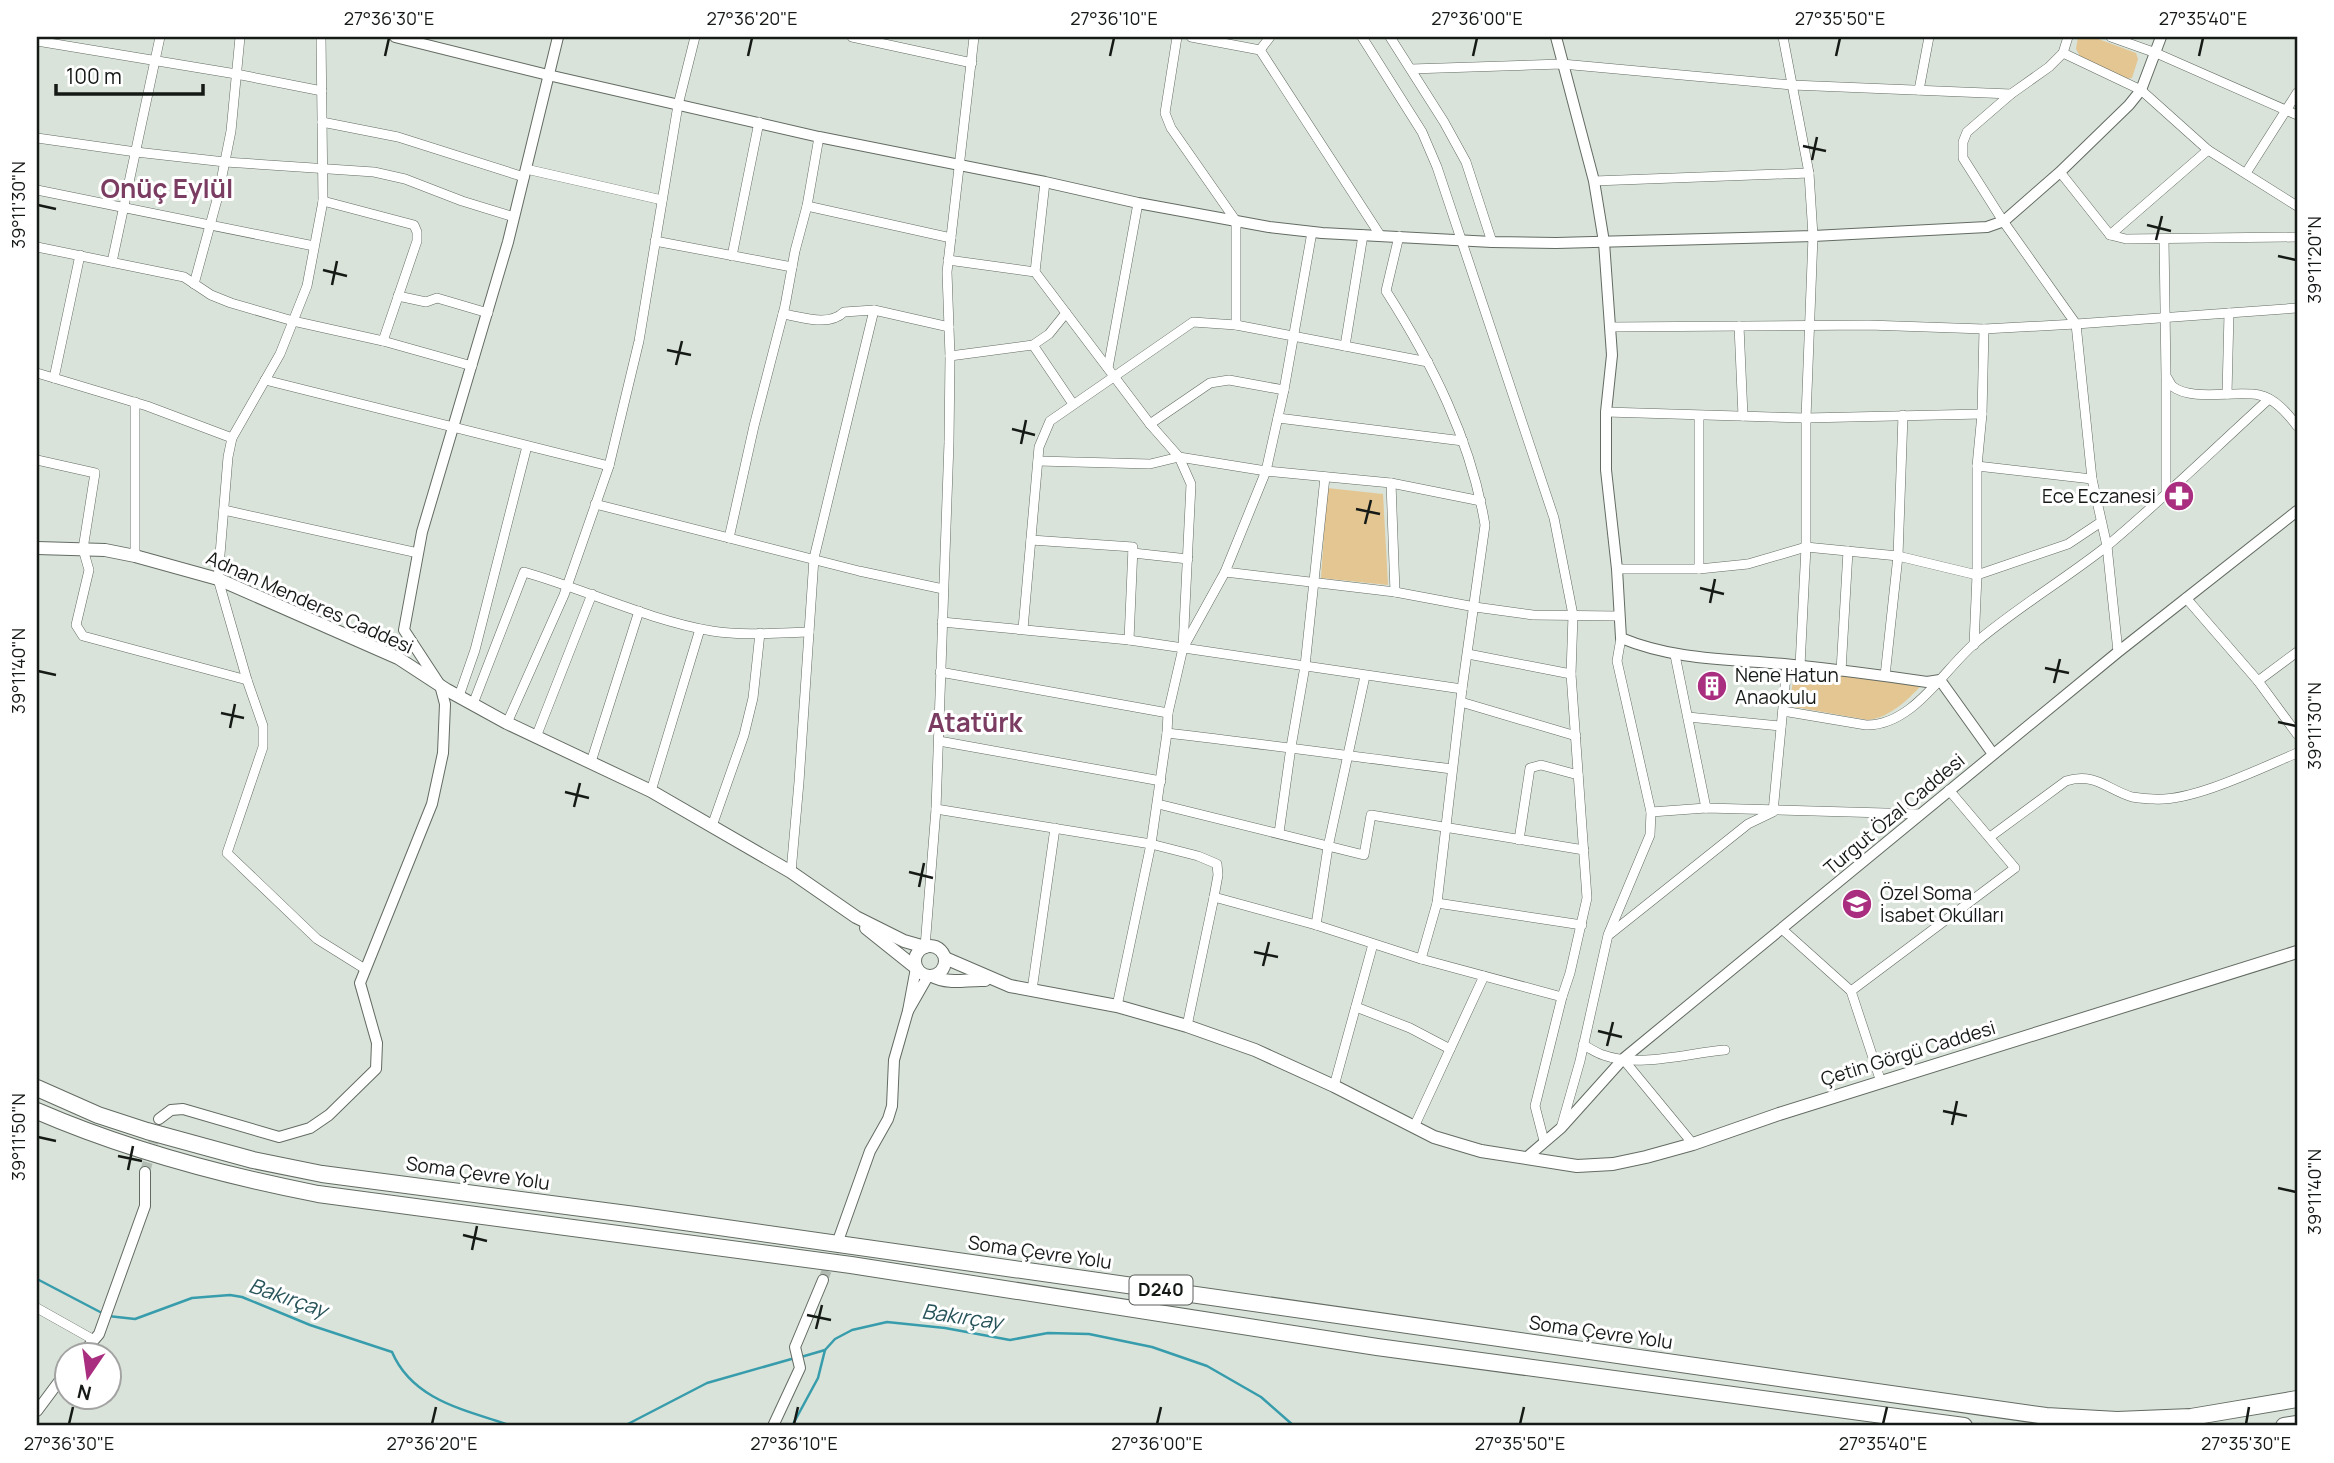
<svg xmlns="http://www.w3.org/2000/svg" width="2334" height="1463" viewBox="0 0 2334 1463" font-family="Manrope,sans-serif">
<rect width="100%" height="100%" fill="#d9e3d9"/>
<g fill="#e4c692">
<path d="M2078,37H2093L2136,53L2138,59L2132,78L2124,79L2082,60L2076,49Z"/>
<path d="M1327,488L1383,494L1388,585L1321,578Z"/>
<path d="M1795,669L1922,685C1907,700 1891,717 1868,720L1789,706Z"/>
</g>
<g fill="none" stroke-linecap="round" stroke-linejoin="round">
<g stroke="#379cac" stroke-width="2.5">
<path d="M37,1279L102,1313"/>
<path d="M108,1316L135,1319L192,1298L230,1295L242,1297L310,1325L392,1352C413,1401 466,1410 512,1426"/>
<path d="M801,1357L825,1350L835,1339L852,1330L887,1322L945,1328L1010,1340L1048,1333L1089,1334L1152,1347L1207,1366L1261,1397L1294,1426"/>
<path d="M624,1426L707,1383L795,1358"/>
<path d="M792,1426L818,1378L825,1350"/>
</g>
<g stroke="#b2bbb2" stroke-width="10" stroke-dasharray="10 5" stroke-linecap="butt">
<path d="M145,1172L157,1129"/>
<path d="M823,1280L838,1241"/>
</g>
<g stroke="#636b63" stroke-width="10">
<g id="minor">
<path d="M321,37L323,201L307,286L280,354L232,438L228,457L218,579L247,680L263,726V747L227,853L317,939L365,969"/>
<path d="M852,37L972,63"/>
<path d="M1177,37L1165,113L1171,128L1236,221V325"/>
<path d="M1191,37L1260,50L1380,235"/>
<path d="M1362,37L1422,132L1437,167L1554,518L1573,615L1571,674L1587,898L1570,973L1562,997L1535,1106L1544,1141"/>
<path d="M1390,37L1444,122L1466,162L1492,242"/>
<path d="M1783,37L1809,173L1813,236L1806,418V547L1800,666"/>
<path d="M2068,37L2063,53L2049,67L2011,94L1967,132L1963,142V158L2003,221L2076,324L2092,479L2107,546L2118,652"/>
<path d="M2111,37L2156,53L2297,115"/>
<path d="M37,41L236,74L322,91"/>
<path d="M1260,50L1270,37"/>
<path d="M2063,53L2141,90L2208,150L2297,206"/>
<path d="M1411,69L1562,64L1792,85L2011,94"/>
<path d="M1919,90L1929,37"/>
<path d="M322,122L398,137L524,177"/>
<path d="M37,138L136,152L225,162L374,172L405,179L462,201L514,217"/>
<path d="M526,169L662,200"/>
<path d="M2060,172L2110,235L2126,239L2297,237"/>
<path d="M2246,173L2297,93"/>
<path d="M1594,181L1809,173"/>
<path d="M37,190L314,246"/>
<path d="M323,201L414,225L417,232V241L383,341"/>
<path d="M807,206L951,238"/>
<path d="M2110,235L2208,150"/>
<path d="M1399,236L1386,291C1432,363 1471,440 1485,525L1462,689L1437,903L1421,959"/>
<path d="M2164,239L2166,376C2168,379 2170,383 2172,386C2191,402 2237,390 2259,395C2275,398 2288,414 2297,426"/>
<path d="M655,241L792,267"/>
<path d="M37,247L184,277L211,295L231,303L293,321L383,341L472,366"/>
<path d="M732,256L759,122"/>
<path d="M948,260L1035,272L1150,424L1179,457L1191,484L1183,648"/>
<path d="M112,262L160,37"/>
<path d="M1035,272L1045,182"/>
<path d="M194,284L218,196L231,131L240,37"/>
<path d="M398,296L426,302L437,298L488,313"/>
<path d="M783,314C802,317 829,327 844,312L874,310"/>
<path d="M1739,326L1743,416"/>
<path d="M1610,327L1868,325L1984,329L2076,324L2297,308"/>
<path d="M1033,345L1073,404"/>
<path d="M1345,346L1363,235"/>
<path d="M950,356L1033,345L1049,334L1066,313"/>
<path d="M1108,368L1138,203"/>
<path d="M37,373L147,406L232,438"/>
<path d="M54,378L80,255"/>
<path d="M265,380L609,466"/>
<path d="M2227,394L2229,313"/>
<path d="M1606,412L1806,418L1982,414"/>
<path d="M1699,416V569"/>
<path d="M1278,418L1463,441"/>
<path d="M1150,424L1210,383L1229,380L1284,390"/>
<path d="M37,460L95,473L83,549L89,570L76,625L83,636L247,680"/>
<path d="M1038,461L1150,464L1179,457L1266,471L1284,390L1312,232"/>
<path d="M1977,466L2092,479"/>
<path d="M1391,483L1395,592"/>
<path d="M2166,491V378"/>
<path d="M1481,501L1391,483L1266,471L1225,572L1395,592L1475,607L1533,615L1619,616"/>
<path d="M595,504L859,571L943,589"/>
<path d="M224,510L418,553"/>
<path d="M729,538L754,426L785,306L795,251L807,206L819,137"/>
<path d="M1031,540L1133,547L1129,640"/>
<path d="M1133,553L1188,559"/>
<path d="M135,556V402"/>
<path d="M1617,569H1699L1748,564L1806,547L1898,556L1977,575L2068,544L2101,522"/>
<path d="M2186,598L2258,681L2297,652"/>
<path d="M942,622L1129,640L1462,689"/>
<path d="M1023,629L1039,447L1050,421L1193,322L1236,325L1428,362"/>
<path d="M1974,645L1977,575V466L1982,414L1984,329"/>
<path d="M1468,654L1571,674"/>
<path d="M1675,655L1706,808"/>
<path d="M1841,671L1848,551"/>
<path d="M940,672L1168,713"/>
<path d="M1885,676L1898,556L1903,415"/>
<path d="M2258,681L2297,734"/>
<path d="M459,696L475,650L527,446"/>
<path d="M1461,702L1576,736"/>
<path d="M473,704L524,572C587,590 648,620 712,631C744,636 777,633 809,632"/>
<path d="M1783,711L1866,725C1912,726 1943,671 1974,644C2016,608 2064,580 2107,546C2163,499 2215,448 2269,399"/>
<path d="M1688,717L1781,726"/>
<path d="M507,723L564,595L609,466L639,341L678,105L695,37"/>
<path d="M1167,733C1263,744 1357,757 1452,769"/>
<path d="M536,737L592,594"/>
<path d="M939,741L1161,781"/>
<path d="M591,762L639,611"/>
<path d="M651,791L700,629"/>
<path d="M1158,804L1364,855L1371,815L1584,850"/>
<path d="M936,809L1151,844L1198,856L1217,864L1218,875L1214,897L1187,1026"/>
<path d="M1651,812L1706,808L1921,814"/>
<path d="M712,826L744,735L753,698L760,633"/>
<path d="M1279,833L1291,747L1305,666L1325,477"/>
<path d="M1990,837L2066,781C2095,772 2108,790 2132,797C2139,798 2147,799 2154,799C2192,802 2261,768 2297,753"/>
<path d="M1519,840L1530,768L1541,765L1578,775"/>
<path d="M791,872L799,782L814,558L874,310L949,327"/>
<path d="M1214,897L1316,925L1421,959L1562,997"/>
<path d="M1437,903L1582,925"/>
<path d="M1316,925L1328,847L1365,676"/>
<path d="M1783,930L1851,991L1881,1082"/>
<path d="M1610,934L1748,824L1773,812L1787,665"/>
<path d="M925,947L936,809L949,442L950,356L947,272L974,37"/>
<path d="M1032,990L1055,828"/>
<path d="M1851,991L2015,868L1949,790"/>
<path d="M1117,1006L1151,844L1167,733L1168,713L1183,648L1225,572"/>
<path d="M1356,1007L1410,1028L1450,1049"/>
<path d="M1583,1045C1590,1048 1596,1053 1603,1055C1639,1068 1688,1053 1725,1050"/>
<path d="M1623,1059L1693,1144"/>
<path d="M1334,1086L1373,944"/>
<path d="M1414,1127L1484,976"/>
<path d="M1561,1128L1580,1061L1608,935L1650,835L1651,812L1617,661L1621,638"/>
<path d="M37,1308L94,1340"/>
</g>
</g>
<g stroke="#636b63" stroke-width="12">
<g id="tertiary">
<path d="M395,37L548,75L819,137L1045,182L1138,203L1269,227L1322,233L1492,242L1556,243L1813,236L1987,227L2004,221L2060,172L2129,105L2141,90L2161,37"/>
<path d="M1556,37L1594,181L1604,242L1612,355L1606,412V470L1617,569L1621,638C1674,660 1727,659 1784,664C1832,669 1880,675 1927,682L1940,680L1993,754"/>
<path d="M916,968L908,1011L928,976"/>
<path d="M159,1119L171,1110L183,1109L279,1137L310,1128L329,1115L376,1069L377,1043L360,983L432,804L443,753L445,704L440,685L404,630L422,532L508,242L558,37"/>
<path d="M1526,1158L1561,1128L1623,1059L2118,652L2297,511"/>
<path d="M839,1238L870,1151L888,1119L892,1106L894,1060L908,1011"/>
<path d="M82,1354L99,1334L145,1206V1172"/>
<path d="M37,1411L66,1372"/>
<path d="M773,1426L800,1368L795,1347L823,1280"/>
</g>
</g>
<g stroke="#636b63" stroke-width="14">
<g id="secondary">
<path d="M37,548L105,550L135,556L218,579L398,658L447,690L507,723L651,791L791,872L856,917L904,941L925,947"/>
<path d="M866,928L916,968"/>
<circle cx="930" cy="961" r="15"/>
<path d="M945,958L1010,986L1117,1006L1187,1026L1255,1050L1334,1086L1434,1137L1481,1151L1577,1166L1613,1164L1646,1157L1693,1144L1779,1114L2297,952"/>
<path d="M932,976C950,985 966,979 985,980"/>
</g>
</g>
<g stroke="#636b63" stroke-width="18">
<g id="trunk">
<path d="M37,1088L98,1115L147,1131L253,1160L322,1174L635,1215L2046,1416L2117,1420L2191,1417L2297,1399"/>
<path d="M37,1111C127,1150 221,1175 318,1194L851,1265L1377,1347L1964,1426"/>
<path d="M2284,1426L2297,1424"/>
</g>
</g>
<use href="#minor" stroke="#fff" stroke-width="9"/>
<use href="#tertiary" stroke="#fff" stroke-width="10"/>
<use href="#secondary" stroke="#fff" stroke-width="12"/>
<use href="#trunk" stroke="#fff" stroke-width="16"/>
</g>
<path fill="none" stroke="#161a16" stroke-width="2.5" d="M385,56L389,38M748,56L752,38M1110,56L1114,38M1473,56L1477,38M1836,56L1840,38M2199,56L2203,38M1803,146L1826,151M1812,160L1817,137M38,205L56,209M2147,225L2171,231M2156,240L2162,216M2278,256L2296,260M323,270L347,276M332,285L337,261M667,350L691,355M676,365L682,341M1012,429L1035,435M1021,444L1026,420M1356,509L1380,514M1365,524L1371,500M1700,588L1724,594M1710,603L1715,579M2045,668L2069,673M38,671L56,675M2054,683L2060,659M221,713L244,718M2278,722L2296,726M230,728L235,704M565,792L589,798M574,807L580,783M909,872L933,878M919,887L924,863M1254,952L1278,957M1263,966L1269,942M1598,1031L1622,1037M1607,1046L1613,1022M1943,1111L1967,1116M1952,1125L1957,1101M38,1137L56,1141M118,1156L142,1161M128,1170L133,1146M2278,1188L2296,1192M463,1235L487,1241M472,1250L477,1226M807,1315L831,1320M816,1329L822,1305M69,1424L73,1407M432,1424L436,1407M794,1424L798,1407M1157,1424L1161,1407M1520,1424L1524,1407M1883,1424L1887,1407M2246,1424L2249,1407"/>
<defs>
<g id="pharmacy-disc" transform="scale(1.575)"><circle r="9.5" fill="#aa2e80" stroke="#fff"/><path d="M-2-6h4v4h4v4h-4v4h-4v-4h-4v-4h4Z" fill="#fff"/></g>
<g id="building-disc" transform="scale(1.575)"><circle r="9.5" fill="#aa2e80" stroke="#fff"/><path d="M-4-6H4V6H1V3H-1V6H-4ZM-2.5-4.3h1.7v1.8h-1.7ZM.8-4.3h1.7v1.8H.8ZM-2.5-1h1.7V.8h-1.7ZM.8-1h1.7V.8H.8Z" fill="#fff"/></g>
<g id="school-disc" transform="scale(1.575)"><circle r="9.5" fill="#aa2e80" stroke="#fff"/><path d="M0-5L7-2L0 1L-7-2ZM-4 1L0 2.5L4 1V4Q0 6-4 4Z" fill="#fff"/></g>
</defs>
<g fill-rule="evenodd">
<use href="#pharmacy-disc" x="2179" y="496"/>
<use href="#building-disc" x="1712" y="686"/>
<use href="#school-disc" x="1857" y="904"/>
</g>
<g text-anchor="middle" stroke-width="6" stroke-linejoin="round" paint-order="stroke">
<rect fill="#fff" stroke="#5c5f5c" stroke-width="2" x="1129.5" y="1275.5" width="63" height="29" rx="5"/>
<g font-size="18" font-weight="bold" fill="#161a16">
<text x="1161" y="1296">D240</text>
</g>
<g font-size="19" fill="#161a16" stroke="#fff" text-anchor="start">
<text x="2156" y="503" text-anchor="end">Ece Eczanesi</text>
<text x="1735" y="682">Nene Hatun<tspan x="1735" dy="22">Anaokulu</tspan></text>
<text x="1880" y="900">Özel Soma<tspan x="1880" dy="22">İsabet Okulları</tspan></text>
</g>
<g font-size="19" fill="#161a16" stroke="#fff">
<text transform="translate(310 602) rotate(24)" y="7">Adnan Menderes Caddesi</text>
<text transform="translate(1894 814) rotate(-40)" y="7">Turgut Özal Caddesi</text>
<text transform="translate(1908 1053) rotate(-17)" y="7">Çetin Görgü Caddesi</text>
<text transform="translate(478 1173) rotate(8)" y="7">Soma Çevre Yolu</text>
<text transform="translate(1040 1252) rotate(8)" y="7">Soma Çevre Yolu</text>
<text transform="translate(1601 1332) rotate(8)" y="7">Soma Çevre Yolu</text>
</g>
<g font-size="21" font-style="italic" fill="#27535a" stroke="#fff">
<text transform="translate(288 1298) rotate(19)" y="7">Bakırçay</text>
<text transform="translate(962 1317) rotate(8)" y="7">Bakırçay</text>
</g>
<g font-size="26" font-weight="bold" fill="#7b3c62" stroke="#fff">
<text x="167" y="198">Onüç Eylül</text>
<text x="975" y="732">Atatürk</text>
</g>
</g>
<rect width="2334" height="1463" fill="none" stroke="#ffffff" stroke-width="77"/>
<g transform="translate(88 1376) rotate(193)"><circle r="33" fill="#ffffff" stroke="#a2a3a2" stroke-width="2"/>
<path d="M0-5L12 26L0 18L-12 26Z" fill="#aa2e80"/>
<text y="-10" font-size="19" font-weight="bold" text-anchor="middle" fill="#161a16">N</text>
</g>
<path d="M56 84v10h147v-10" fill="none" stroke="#161a16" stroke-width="3.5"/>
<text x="66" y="84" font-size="21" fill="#161a16" stroke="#ffffff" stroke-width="5" paint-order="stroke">100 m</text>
<rect x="38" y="38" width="2258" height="1386" fill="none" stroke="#161a16" stroke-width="2.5"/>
<g font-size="18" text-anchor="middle" fill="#161a16">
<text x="389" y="25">27°36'30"E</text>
<text x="752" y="25">27°36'20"E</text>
<text x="1114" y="25">27°36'10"E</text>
<text x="1477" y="25">27°36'00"E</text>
<text x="1840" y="25">27°35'50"E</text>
<text x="2203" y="25">27°35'40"E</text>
<text transform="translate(19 205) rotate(-90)" y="6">39°11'30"N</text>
<text transform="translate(2315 260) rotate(-90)" y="6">39°11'20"N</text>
<text transform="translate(19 671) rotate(-90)" y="6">39°11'40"N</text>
<text transform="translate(2315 726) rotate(-90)" y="6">39°11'30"N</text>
<text transform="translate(19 1137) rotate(-90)" y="6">39°11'50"N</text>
<text transform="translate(2315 1192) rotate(-90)" y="6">39°11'40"N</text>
<text x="69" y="1450">27°36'30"E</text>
<text x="432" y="1450">27°36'20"E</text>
<text x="794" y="1450">27°36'10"E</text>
<text x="1157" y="1450">27°36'00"E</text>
<text x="1520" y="1450">27°35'50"E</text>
<text x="1883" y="1450">27°35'40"E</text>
<text x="2246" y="1450">27°35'30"E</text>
</g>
</svg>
